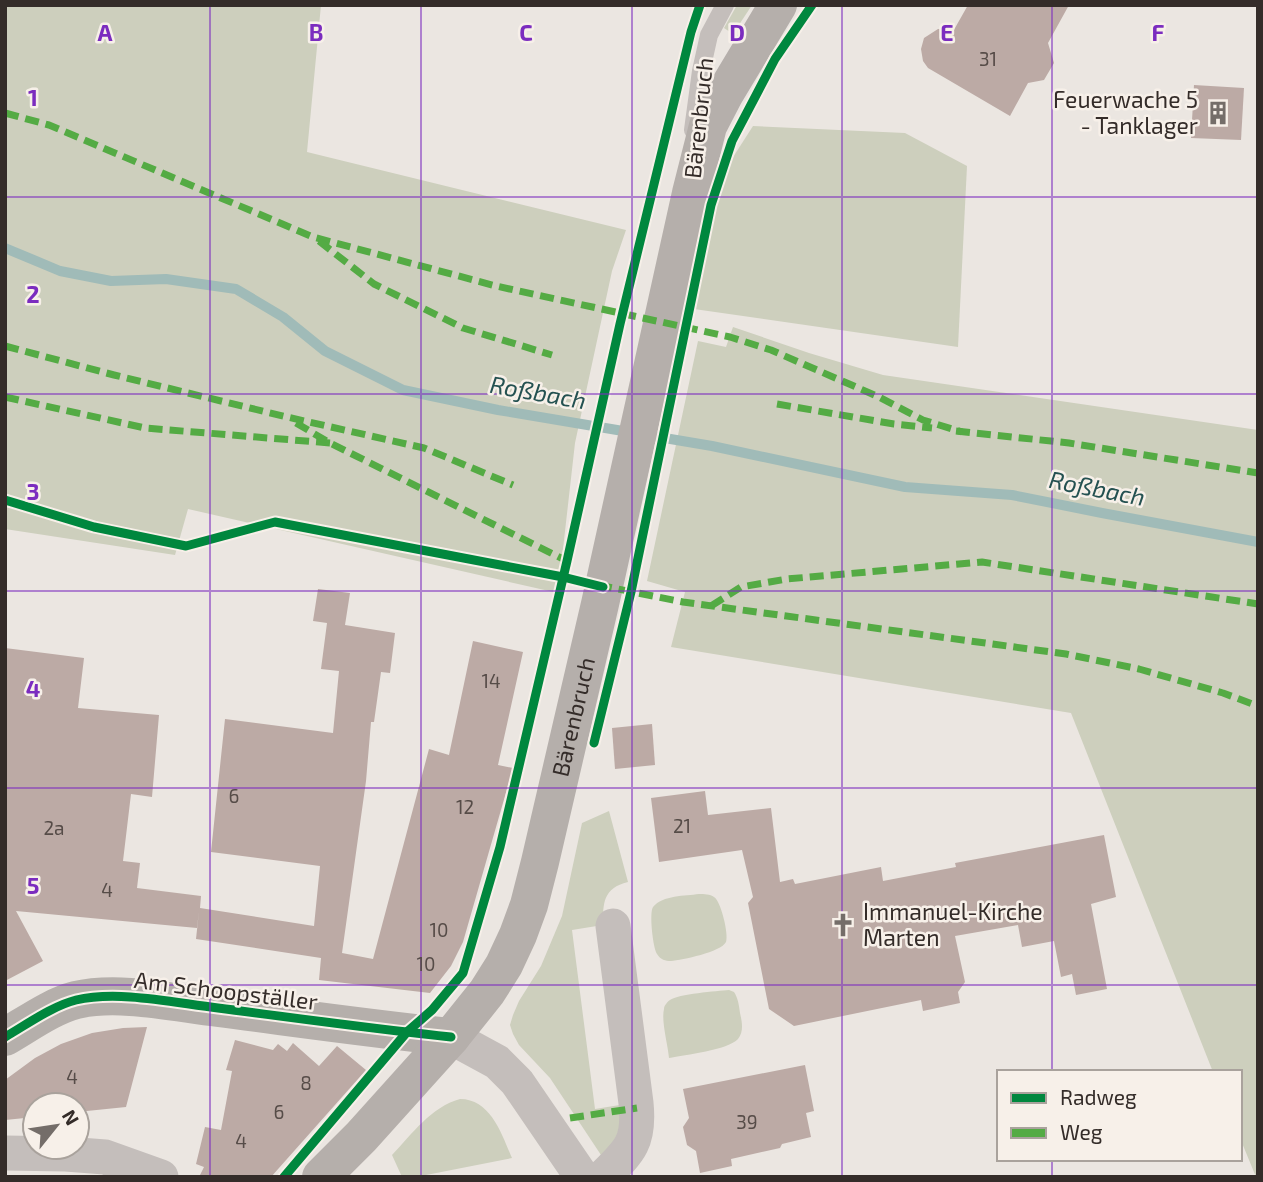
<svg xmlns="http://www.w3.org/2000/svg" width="1263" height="1182" viewBox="0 0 1263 1182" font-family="'Exo 2',sans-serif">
<rect width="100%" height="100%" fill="#ebe6e1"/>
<g fill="#cdcfbd">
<path d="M5,5H321L307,152L626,230L612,271L575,443L558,593L188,509L175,555L5,529Z"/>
<path d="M737,5H752L733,34L724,28Z"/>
<path d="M753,126L905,133L967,166L958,347L694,309L719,179Z"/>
<path d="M733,327L809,353L883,375L1258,430V1177H1256L1240,1138V1072H1213L1071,713L671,647L685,592L647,581L698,341L726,347Z"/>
<path d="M609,811L628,882C603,888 603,903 603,925L572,930L595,1109L626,1104L622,1135L601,1155L550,1078L519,1045L513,1034L510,1025L513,1015L519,1001L541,966L562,916L582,823Z"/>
<path d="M699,894C704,894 710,894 714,897C721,901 729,935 726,942C721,952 682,960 671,961C665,961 661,960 657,954C653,948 649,913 653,907C663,895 685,896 699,894Z"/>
<path d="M729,990L734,992C738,998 739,1005 740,1013C742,1022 744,1031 738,1039C728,1050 685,1055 669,1058C668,1045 661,1021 664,1009C664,1006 667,1002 670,1000C678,994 717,991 729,990Z"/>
<path d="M460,1099C491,1099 502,1135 512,1158L416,1177H402L392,1155C412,1134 431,1107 460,1099Z"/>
</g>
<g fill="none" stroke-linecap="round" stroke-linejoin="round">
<path stroke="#a0bbb8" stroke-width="10" d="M5,248L60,271L111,281L166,279L236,289L283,317L325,351L403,390L498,410L712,446L905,487L1012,495L1102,513L1258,542"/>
</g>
<g fill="#bcaaa5">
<path d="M968,5H1069L1048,43L1054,63L1044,80L1028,83L1010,116L928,68L923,61L921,49L924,38L938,29L955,28Z"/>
<path d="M1194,85L1244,88L1241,140L1191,138Z"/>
<path d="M318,589L350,593L345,625L395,633L390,673L381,672L374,722H371L366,781L342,953L373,959L429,749L449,755L473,641L523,652L498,765L513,768L463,942L451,966L430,993L319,980L321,958L196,939L199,911L197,928L16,911L43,961L5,981V648L84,658L78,708L159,715L152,797L131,794L123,861L140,863L137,888L201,896L200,908L314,926L320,866L211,852L225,719L333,733L339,671L321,669L327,623L313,621Z"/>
<path d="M652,724L655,765L615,769L612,728Z"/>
<path d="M705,791L708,815L771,808L780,882L793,879L795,884L881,867L883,881L956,867L955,863L1104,835L1116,897L1091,904L1107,989L1076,995L1072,974L1061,977L1054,941L1022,947L1018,925L955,936L965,982L958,992L960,1003L923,1011L921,1000L794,1026L769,1009L748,903L753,897L742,850L659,862L651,798Z"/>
<path d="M147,1027L126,1107L77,1112V1105H44L35,1102V1117L5,1120V1080L35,1058L61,1044L92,1033L123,1028Z"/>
<path d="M235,1040L273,1050L278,1044L287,1051L293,1043L319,1066L337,1046L366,1070L271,1177H199L204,1167L196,1164L205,1127L221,1130L232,1071L226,1070Z"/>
<path d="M805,1065L814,1111L806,1113L811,1137L782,1144L780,1148L731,1159L732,1166L700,1173L696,1151L687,1145L683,1127L689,1118L683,1089Z"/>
</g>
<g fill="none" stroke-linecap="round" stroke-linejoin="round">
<path stroke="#c4bebb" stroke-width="18" d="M693,130L701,71L709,35L725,5"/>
<g stroke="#c4bebb" stroke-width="35">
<path d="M451,1037L497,1062L517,1082L582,1177"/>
<path d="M5,1153L66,1154L105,1157L161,1177"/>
<path d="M603,1177C630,1151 640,1142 636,1103L613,926"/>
</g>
<g stroke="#b5afab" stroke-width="38">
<path d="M5,1037C26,1025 52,1006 76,1000C119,990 175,1003 218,1008C296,1018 373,1029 451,1037"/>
<path id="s1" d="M321,1177L361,1137L451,1037L487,992L504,965L518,935L529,905L540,862L600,604L691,193L708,126L724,95L778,5"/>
</g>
<g stroke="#54ab44" stroke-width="7" stroke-dasharray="14 7" stroke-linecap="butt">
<path d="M5,113L49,125L313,237L496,286L730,337L771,350L879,397L923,420L962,432"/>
<path d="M319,241L374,284L463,328L552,355"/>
<path d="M5,346L114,375L287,417L424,448L513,485"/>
<path d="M5,397L145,428L330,443"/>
<path d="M777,404L894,424L932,428"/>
<path d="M296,423L330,443L567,561"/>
<path d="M956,431L1069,443L1258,473"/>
<path d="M598,585L683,602L1066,654L1139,669L1223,693L1258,706"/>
<path d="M711,606L741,587L787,579L982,562L1258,604"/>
<path d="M570,1118L637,1108"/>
</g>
<g stroke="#f7f0e9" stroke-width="13">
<g id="cycleway">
<path d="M5,500L94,527L186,546L275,522L563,577L603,587"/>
<path d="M594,743L631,592L711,205L732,141L775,59L812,5"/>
<path d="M5,1037C26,1025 52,1006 76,1000C119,990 175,1003 218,1008C296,1018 373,1029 451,1037"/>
<path d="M284,1177L407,1032L432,1010L463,973L500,847L567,561L620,324L691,32L700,5"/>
</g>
</g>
<use href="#cycleway" stroke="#00873e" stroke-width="9"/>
</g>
<path fill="none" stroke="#7b2cbf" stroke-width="2" stroke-opacity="0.55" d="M210,5V1177M421,5V1177M632,5V1177M842,5V1177M1052,5V1072M5,197H1258M5,394H1258M5,591H1258M5,788H1258M5,985H1258M1052,1159V1177"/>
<defs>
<g id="building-bare" transform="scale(1.89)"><path d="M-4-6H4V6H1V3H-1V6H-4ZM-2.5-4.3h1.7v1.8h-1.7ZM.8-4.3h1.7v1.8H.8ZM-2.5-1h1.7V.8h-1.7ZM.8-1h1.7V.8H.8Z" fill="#746d69" stroke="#f7f0e9" stroke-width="2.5" paint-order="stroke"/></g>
<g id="church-bare" transform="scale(1.89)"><path d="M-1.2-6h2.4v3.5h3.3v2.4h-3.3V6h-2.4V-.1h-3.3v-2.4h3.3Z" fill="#746d69" stroke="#f7f0e9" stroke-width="2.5" paint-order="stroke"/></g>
</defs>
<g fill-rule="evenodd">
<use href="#building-bare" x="1218" y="113"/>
<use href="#church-bare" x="843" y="925"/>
</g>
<g text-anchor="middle" stroke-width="5" stroke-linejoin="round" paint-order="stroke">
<g font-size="19" fill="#564c48">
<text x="988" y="66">31</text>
<text x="491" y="688">14</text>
<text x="234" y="803">6</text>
<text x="465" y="814">12</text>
<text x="682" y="833">21</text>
<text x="54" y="835">2a</text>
<text x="107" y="897">4</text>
<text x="439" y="937">10</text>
<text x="426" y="971">10</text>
<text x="72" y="1084">4</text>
<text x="306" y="1090">8</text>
<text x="279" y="1119">6</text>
<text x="747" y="1129">39</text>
<text x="241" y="1148">4</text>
</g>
<g font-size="23" fill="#342c29" stroke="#f7f0e9" text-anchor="end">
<text x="1198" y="108">Feuerwache 5<tspan x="1198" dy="26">- Tanklager</tspan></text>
<text x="863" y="920" text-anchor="start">Immanuel-Kirche<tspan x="863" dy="26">Marten</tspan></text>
</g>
<g font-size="23" fill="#342c29" stroke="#f7f0e9">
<text transform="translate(699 118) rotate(-84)" y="8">Bärenbruch</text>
<text dy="8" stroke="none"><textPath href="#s1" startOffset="539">Bärenbruch</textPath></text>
<text transform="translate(226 991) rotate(7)" y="8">Am Schoopställer</text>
</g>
<g font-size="24" font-style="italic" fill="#245151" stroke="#f7f0e9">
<text transform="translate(538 393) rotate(10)" y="8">Roßbach</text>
<text transform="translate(1097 489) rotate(11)" y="8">Roßbach</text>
</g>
</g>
<g font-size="23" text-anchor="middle" font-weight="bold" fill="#7b2cbf" stroke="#f7f0e9" stroke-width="5" stroke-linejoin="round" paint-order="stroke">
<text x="105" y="41">A</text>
<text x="316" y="41">B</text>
<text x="526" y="41">C</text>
<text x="737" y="41">D</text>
<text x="947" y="41">E</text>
<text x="1158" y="41">F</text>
<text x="33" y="106">1</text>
<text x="33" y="303">2</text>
<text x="33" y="500">3</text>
<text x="33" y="697">4</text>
<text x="33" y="894">5</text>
</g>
<rect width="1263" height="1182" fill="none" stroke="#342c29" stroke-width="14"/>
<rect x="997" y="1070" width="245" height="91" fill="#f7f0e9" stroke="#a9a29c" stroke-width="2"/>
<rect x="1011" y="1093" width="35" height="10" fill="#00873e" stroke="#a9a29c" stroke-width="2"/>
<text x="1060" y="1105" font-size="21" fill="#342c29">Radweg</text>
<rect x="1011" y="1128" width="35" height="10" fill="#54ab44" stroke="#a9a29c" stroke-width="2"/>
<text x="1060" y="1140" font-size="21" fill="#342c29">Weg</text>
<g transform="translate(56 1126) rotate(60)"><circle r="33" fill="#f7f0e9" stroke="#a9a29c" stroke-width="2"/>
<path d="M0-5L12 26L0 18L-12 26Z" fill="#746d69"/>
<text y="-10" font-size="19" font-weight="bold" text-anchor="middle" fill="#342c29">N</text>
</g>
</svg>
